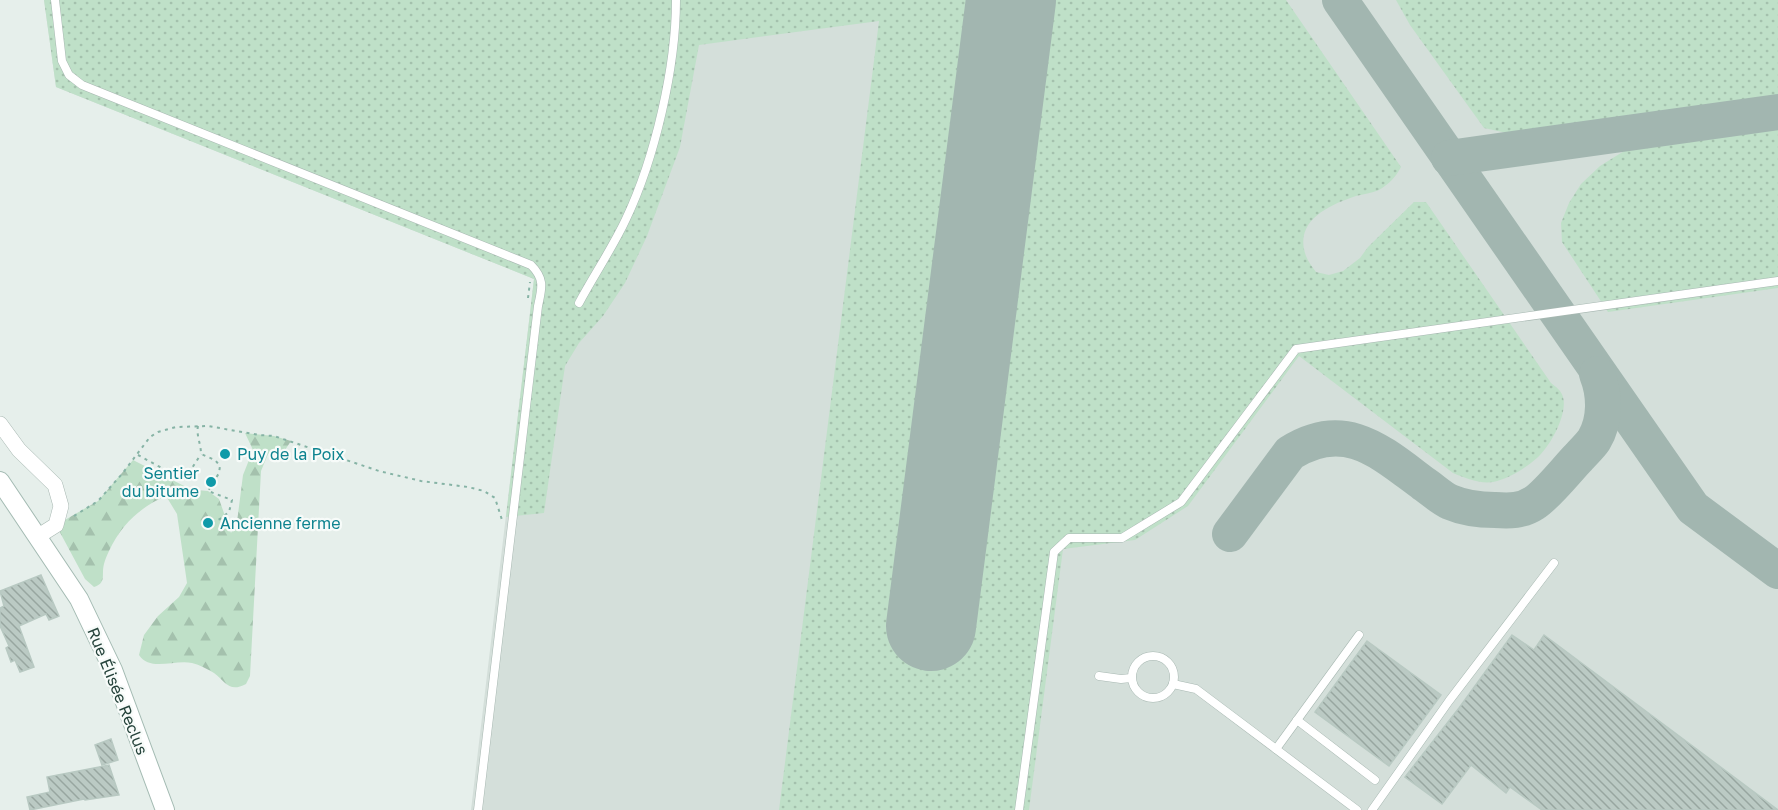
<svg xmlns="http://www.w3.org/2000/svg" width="1778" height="810" viewBox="0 0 1778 810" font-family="'Golos Text',sans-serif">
<defs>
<pattern id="grass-dots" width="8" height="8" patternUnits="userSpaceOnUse" patternTransform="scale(1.5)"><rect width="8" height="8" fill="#bfe0c8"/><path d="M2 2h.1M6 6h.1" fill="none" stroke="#a4c1ad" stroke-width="1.8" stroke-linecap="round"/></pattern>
<pattern id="forest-firs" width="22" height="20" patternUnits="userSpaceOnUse" patternTransform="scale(1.5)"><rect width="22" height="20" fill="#bfe0c8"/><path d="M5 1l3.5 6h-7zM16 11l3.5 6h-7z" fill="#a4c1ad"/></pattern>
<pattern id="building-back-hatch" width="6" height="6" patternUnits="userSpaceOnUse" patternTransform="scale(1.5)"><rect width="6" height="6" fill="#bbcac4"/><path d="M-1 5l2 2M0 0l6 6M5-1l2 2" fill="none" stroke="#98a6a0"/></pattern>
</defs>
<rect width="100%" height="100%" fill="#e6efeb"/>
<path fill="#d4dfda" d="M44,0H1778V810H471L534,279L56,87Z"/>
<g fill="url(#grass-dots)">
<path d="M44,0H1286L1401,167C1396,177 1389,184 1379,190C1372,193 1363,194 1356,196C1329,205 1293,221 1306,256C1308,261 1312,267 1316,272L1329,275L1343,271L1360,258L1368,247L1414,202H1426L1551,383C1556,387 1561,390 1563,397C1568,414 1550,447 1537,458C1524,469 1509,479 1493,482C1479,484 1465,478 1453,473L1299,356L1188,506L1135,540L1063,549L1029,810H779L879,21L699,45L680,147L647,236L625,283L603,316L579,343L565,366L544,513L506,517L534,279L56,87Z"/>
<path d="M1396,0H1778V98L1531,133H1507L1484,128L1410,25Z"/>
<path d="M1778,128V288L1608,312L1562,242L1561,223L1569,203L1581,184L1600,166L1629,148Z"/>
</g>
<path fill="url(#forest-firs)" d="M245,433L274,436L291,441L285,450L268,454L261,471L250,676L246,684C229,693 226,682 214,673C207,669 200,665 192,663C175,659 150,672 139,655L144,635L158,616L179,597L187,583L177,514L166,496C140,507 121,525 109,551C107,555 105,560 104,564C101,575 107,583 94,587L85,579L56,525L98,501L133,460L192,490L208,491L219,499L231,533L237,522L243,475L253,450Z"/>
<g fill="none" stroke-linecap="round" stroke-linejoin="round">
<g stroke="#a2b6b0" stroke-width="36">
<path d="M1340,0L1693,508L1778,571"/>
<path d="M1449,158L1778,112"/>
<path d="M1230,534L1290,453C1345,418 1381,452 1424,484C1433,490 1441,498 1450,502C1464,508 1480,510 1495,510C1510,511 1522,511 1534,503C1547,495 1568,468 1579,457C1584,451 1590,446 1594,440C1606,420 1605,394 1597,374"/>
</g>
<path stroke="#a2b6b0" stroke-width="90" d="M931,626L1011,0"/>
</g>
<g fill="url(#building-back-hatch)" stroke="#b8c9c2" stroke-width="1.5">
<path d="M41,575L59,616L49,620L46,614L19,626L34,667L20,672L15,660L11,662L6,648L9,646L0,626V608L4,606L0,591Z"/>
<path d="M1512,635L1534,650L1544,635L1778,810H1542L1510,787L1506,793L1471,765L1442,804L1405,777L1459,708Z"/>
<path d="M1367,641L1441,695L1389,766L1315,712Z"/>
<path d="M111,739L118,760L102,765L95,745Z"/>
<path d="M109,765L119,795L85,800L84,799L30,810L27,797L50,792L47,777Z"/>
</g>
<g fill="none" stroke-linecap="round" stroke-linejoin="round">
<g stroke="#a8b8b2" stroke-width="9">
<g id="service">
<path d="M55,0L62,61L69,75L82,85L531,265C545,279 542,288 538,306L478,810"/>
<path d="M579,303C594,275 613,247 626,219C655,158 676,67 676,0"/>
<circle cx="1153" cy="677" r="21"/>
<path d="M1099,676L1121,679L1131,678"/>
<path d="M1173,684L1196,689L1357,810"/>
<path d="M1297,720L1375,780"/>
<path d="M1276,749L1359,635"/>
<path d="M1019,810L1054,552L1069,538H1122L1181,502L1296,349L1778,281"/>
<path d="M1372,810L1449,701L1554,563"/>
</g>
</g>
<g stroke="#a8b8b2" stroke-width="16">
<path id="minor" d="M0,424L19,450L55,485L61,506L56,525L37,537"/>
</g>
<g stroke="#a4bbb3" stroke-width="20">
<path id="secondary" d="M0,481L79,599L113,670L165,810"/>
</g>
<g stroke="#86b3a5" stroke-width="2" stroke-dasharray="3 4.5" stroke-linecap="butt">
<path d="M528,298L530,282"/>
<path d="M198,426C196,435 201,444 201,454L215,460L220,466L219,473L208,491L232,500L229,512L220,519L206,525"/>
<path d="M138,455L180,478L185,479L201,454"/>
<path d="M74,516L98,501L122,474L150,437L158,432L176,427L208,426L259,435L274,436L379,471L421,481L468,487L484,491L495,498L502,520"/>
</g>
<use href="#service" stroke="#fff" stroke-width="8"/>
<use href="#minor" stroke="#fff" stroke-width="15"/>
<use href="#secondary" stroke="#fff" stroke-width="18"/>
</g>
<g fill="#0f9aa8" stroke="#f7fbf9" stroke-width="2">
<circle cx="225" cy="454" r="6"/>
<circle cx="211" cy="482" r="6"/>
<circle cx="208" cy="523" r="6"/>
</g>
<g text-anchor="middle" stroke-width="4.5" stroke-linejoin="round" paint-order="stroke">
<g font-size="16" fill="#0d838f" stroke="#f7fbf9" text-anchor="start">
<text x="237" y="460">Puy de la Poix</text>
<text x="199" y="479" text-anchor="end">Sentier<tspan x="199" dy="18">du bitume</tspan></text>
<text x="220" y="529">Ancienne ferme</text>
</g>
<g font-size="16" fill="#24423a" stroke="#f7fbf9">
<text transform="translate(118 691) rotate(68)" y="6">Rue Élisée Reclus</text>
</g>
</g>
</svg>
